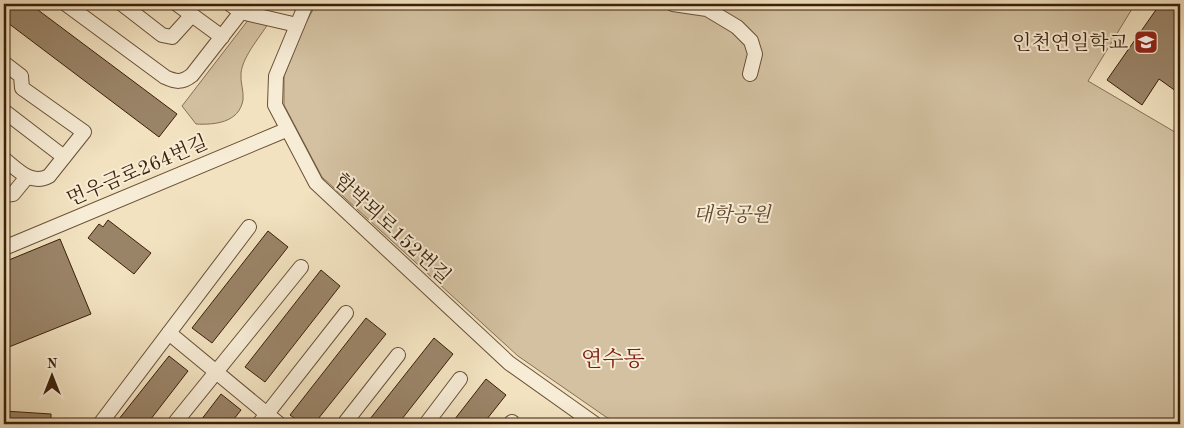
<svg xmlns="http://www.w3.org/2000/svg" width="1184" height="428" viewBox="0 0 1184 428" font-family="'Old Standard TT','Noto Serif KR',serif">
<rect width="100%" height="100%" fill="#f2e2c0"/>
<filter id="stains"><feTurbulence type="fractalNoise" baseFrequency=".004" numOctaves="4"/><feColorMatrix values="0 0 0 0 .2 0 0 0 0 .09 0 0 0 0 .02 0 0 0 .5 -.17"/></filter>
<radialGradient id="worn" r=".72"><stop offset=".6" stop-color="#630" stop-opacity="0"/><stop offset="1" stop-color="#630" stop-opacity=".3"/></radialGradient>
<g fill="#d3c1a1" stroke="#877054">
<path d="M316,4H1135L1088,81L1180,135V424H621L606,417L518,356L322,177L284,105V76L303,28Z"/>
<path d="M252,15L271,19C262,35 243,55 241,73C240,82 244,91 243,100C239,123 214,125 196,124L182,106Z"/>
</g>
<g fill="#9a8468" stroke="#3b1f08">
<path d="M4,4H30L177,114L159,137L4,20Z"/>
<path d="M1160,4H1180V94L1159,79L1142,105L1107,80Z"/>
<path d="M108,220L151,253L134,274L88,238L99,224L103,227Z"/>
<path d="M268,231L288,247L212,343L192,328Z"/>
<path d="M60,239L91,314L4,349V262Z"/>
<path d="M321,270L340,286L265,382L245,367Z"/>
<path d="M366,318L386,334L314,424H302L290,415Z"/>
<path d="M434,338L453,354L398,424H366Z"/>
<path d="M169,356L188,371L147,424H115Z"/>
<path d="M486,379L506,395L483,424H451Z"/>
<path d="M221,394L241,410L230,424H198Z"/>
<path d="M4,411L51,414V424H4Z"/>
</g>
<g fill="none" stroke-linecap="round" stroke-linejoin="round">
<g stroke="#695036" stroke-width="16">
<g id="minor">
<path d="M66,4L165,77C176,82 182,83 192,75L241,12"/>
<path d="M122,4L162,35L172,37L192,15"/>
<path d="M177,4L222,37"/>
<path d="M230,4L241,12L297,25"/>
<path d="M306,4L276,76L275,105L316,183L509,363L595,424"/>
<path d="M673,4L707,9L737,27L751,41L755,54L750,74"/>
<path d="M4,63L21,76L22,88L84,132L49,176C31,186 17,169 4,159"/>
<path d="M4,111L64,157"/>
<path d="M4,195L13,194L27,177"/>
<path d="M4,248L286,130"/>
<path d="M169,333L279,424"/>
<path d="M100,424L249,227"/>
<path d="M174,424L301,267"/>
<path d="M259,424L346,313"/>
<path d="M344,424L398,355"/>
<path d="M426,424L460,379"/>
<path d="M510,424L512,422"/>
</g>
</g>
<use href="#minor" stroke="#f7ecd6" stroke-width="14"/>
</g>
<defs>
<g id="school-square" transform="scale(1.25)"><rect x="-9" y="-9" width="18" height="18" rx="4" fill="#8f2418" stroke="#f7ecd6"/><path d="M0-5L7-2L0 1L-7-2ZM-4 1L0 2.5L4 1V4Q0 6-4 4Z" fill="#fff"/></g>
</defs>
<g fill-rule="evenodd">
<use href="#school-square" x="1146" y="42"/>
</g>
<g text-anchor="middle" stroke-width="4" stroke-linejoin="round" paint-order="stroke">
<g font-size="20" fill="#3b1f08" stroke="#f7ecd6" text-anchor="end">
<text x="1128" y="49">인천연일학교</text>
</g>
<g font-size="20" fill="#3b1f08" stroke="#f7ecd6">
<text transform="translate(137 170) rotate(-23)" y="7">먼우금로264번길</text>
<text transform="translate(393 228) rotate(43)" y="7">함박뫼로152번길</text>
</g>
<g font-size="20" font-style="italic" fill="#61482e" stroke="#f7ecd6">
<text x="732" y="221">대학공원</text>
</g>
<g font-size="22" fill="#7a1f14" stroke="#f7ecd6">
<text x="613" y="366">연수동</text>
</g>
</g>
<rect width="1184" height="428" fill="none" stroke="#f2e2c0" stroke-width="20"/>
<rect x="5" y="5" width="1174" height="418" fill="none" stroke="#3b1f08" stroke-width="2.5"/>
<rect x="10" y="10" width="1164" height="408" fill="none" stroke="#3b1f08"/>
<g transform="translate(52 376)" stroke="#f7ecd6" stroke-width="4" paint-order="stroke">
<path d="M0-4L9 19L0 12L-9 19Z" fill="#3b1f08"/>
<text y="-8" font-size="14" font-weight="bold" text-anchor="middle" fill="#3b1f08">N</text>
</g>
<rect width="100%" height="100%" filter="url(#stains)"/>
<rect width="100%" height="100%" fill="url(#worn)"/>
</svg>
